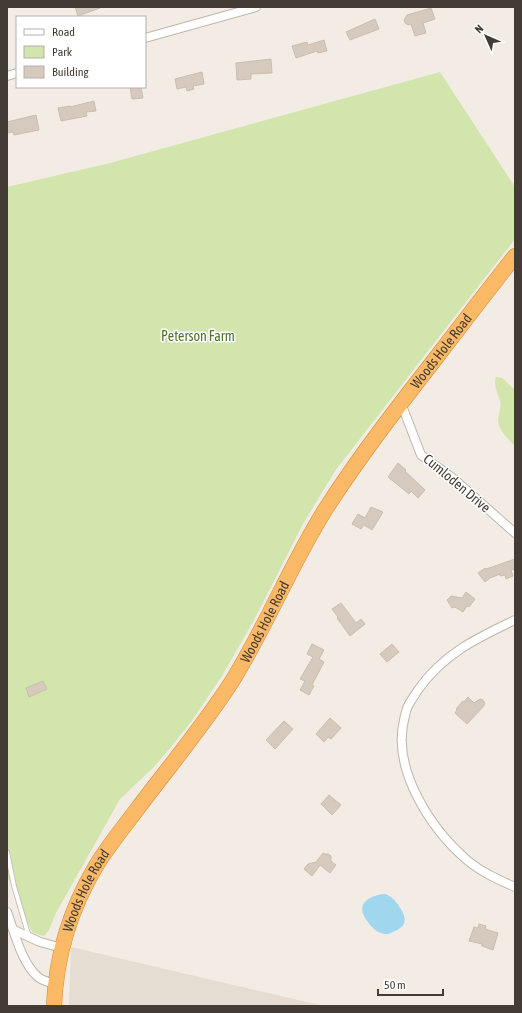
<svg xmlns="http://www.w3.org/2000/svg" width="522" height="1013" viewBox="0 0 522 1013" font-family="'Asap Condensed',sans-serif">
<rect width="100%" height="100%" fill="#f2ece4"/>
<path fill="#e5ddd2" d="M71,947L324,1006H69Z"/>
<g fill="#d2e5ad">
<path d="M440,72L515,187V239L335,471L303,524L254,620L222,676L191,722L171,747L154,767L120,799L56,913L49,930L44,936L39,935L32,932L7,876V187L110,163Z"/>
<path d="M496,377L502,378L515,390V446C509,440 498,430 498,420C498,414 502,408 500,401C498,393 493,386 496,377Z"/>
</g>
<path fill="#a0d7ee" d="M385,894C391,896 395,900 399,906C407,918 408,926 393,932C389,934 386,935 381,933C374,931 368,923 364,916C357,901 373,895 385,894Z"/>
<g fill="#d6c9bd" stroke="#cdbdad">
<path d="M75,7H100V8L78,16Z"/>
<path d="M431,8L435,19L423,23L426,33L415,36L411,24L408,25L405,23L404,20L407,15Z"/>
<path d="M375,19L379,29L350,40L346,32Z"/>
<path d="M324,40L327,51L318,53L317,51L296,58L292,46L307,42L308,45Z"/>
<path d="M271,59L272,73L251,74V79L237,80L236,63Z"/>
<path d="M202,72L204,84L193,86L194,89L187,91L186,87L177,89L175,79Z"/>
<path d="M130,87H141L143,98L132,99Z"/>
<path d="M94,101L96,111L86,112L87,116L61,121L58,108L70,106V107Z"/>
<path d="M36,115L39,130L14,135L13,132L7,133V122Z"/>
<path d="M398,463L406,470L405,471L425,490L418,498L411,491L409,494L388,477Z"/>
<path d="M371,507L383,512L372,530L364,525L361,529L352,524L358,514L365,518Z"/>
<path d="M515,559V569L511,570L513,576L506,579L505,575L500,576V574L490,578L485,582L478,573L485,568L486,569Z"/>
<path d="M466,592L475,599L469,607L467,606L463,612L455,607L452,608L447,600L451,596L462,598Z"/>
<path d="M341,603L356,623L361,619L365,624L350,636L337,618L338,617L332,609Z"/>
<path d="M312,644L324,650L319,659L324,662L312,685L314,686L309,695L300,690L305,681L300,679L313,657L307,654Z"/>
<path d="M392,644L399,652L387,662L380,654Z"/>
<path d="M43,681L47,689L29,697L26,688Z"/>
<path d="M468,697L474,703L480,699L483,700L485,703L483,707L467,724L455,713L457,710L456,709L463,701L464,702Z"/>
<path d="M330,718L341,728L331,739L328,737L324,742L316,734Z"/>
<path d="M284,721L293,729L275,749L266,740Z"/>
<path d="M329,795L341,805L332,815L321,804Z"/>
<path d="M323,853L325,854H328L331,856V861L336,865L330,873L320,865L312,876L304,869L308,864L316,862Z"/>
<path d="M479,924L486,926L485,929L498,933L493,950L482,946V944L469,941L474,927L478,928Z"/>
</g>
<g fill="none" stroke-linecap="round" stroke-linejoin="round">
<g stroke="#c0b5aa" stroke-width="5.5">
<path id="lane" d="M7,852L14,886L29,937"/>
</g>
<g stroke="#c0b5aa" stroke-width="10">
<g id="street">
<path d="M145,38L256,7"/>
<path d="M7,76L17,73"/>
<path d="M401,403L421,455L454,479L515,533"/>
<path d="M515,620C477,638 443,654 418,690C415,695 411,700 408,706C406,710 405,716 404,720C392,770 431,829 467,860C481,872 499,880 515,887"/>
<path d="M7,912C14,931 22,964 38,977C43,981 49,982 55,984"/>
<path d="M14,930L40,942L62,948"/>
</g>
</g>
<g stroke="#d98b36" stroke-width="16">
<g id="highway">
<path id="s1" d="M54,1006C56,957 71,908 96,866C108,846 124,827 138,808C169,767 203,726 231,683C266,627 290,566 325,510C359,457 397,408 436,358C462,324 488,290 515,256"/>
</g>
</g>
<use href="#lane" stroke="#fff" stroke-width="4"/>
<use href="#street" stroke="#fff" stroke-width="8"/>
<use href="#highway" stroke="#fab966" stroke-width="15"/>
</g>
<g text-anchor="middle" stroke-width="3" stroke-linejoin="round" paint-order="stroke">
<g font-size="14" fill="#4d7329" stroke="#fff">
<text x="198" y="341">Peterson Farm</text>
</g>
<g font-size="14" fill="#433c34" stroke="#fff">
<text dy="5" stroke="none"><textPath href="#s1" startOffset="769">Woods Hole Road</textPath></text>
<text transform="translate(457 483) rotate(40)" y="5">Cumloden Drive</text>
<text dy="5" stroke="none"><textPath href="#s1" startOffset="445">Woods Hole Road</textPath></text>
<text dy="5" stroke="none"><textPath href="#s1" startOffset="121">Woods Hole Road</textPath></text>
</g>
</g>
<rect width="522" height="1013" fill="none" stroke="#433c34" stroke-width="16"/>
<rect x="16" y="16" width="130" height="72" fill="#ffffff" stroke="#b4b1ae"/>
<rect x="24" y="29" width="20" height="6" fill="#ffffff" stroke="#b4b1ae"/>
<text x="52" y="36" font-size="12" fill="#433c34">Road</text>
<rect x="24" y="46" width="20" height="12" fill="#d2e5ad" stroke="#b4b1ae"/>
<text x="52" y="56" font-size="12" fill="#433c34">Park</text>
<rect x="24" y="66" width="20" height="12" fill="#d6c9bd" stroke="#b4b1ae"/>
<text x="52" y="76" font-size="12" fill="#433c34">Building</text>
<g transform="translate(486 36) rotate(315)" stroke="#ffffff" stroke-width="3" paint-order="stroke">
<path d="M0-3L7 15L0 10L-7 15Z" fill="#433c34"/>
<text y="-6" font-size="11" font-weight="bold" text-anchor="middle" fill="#433c34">N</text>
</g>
<path d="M378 989v6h65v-6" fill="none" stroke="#433c34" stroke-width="2"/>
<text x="384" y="989" font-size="12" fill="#433c34" stroke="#ffffff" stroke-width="3" paint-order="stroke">50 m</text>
</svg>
